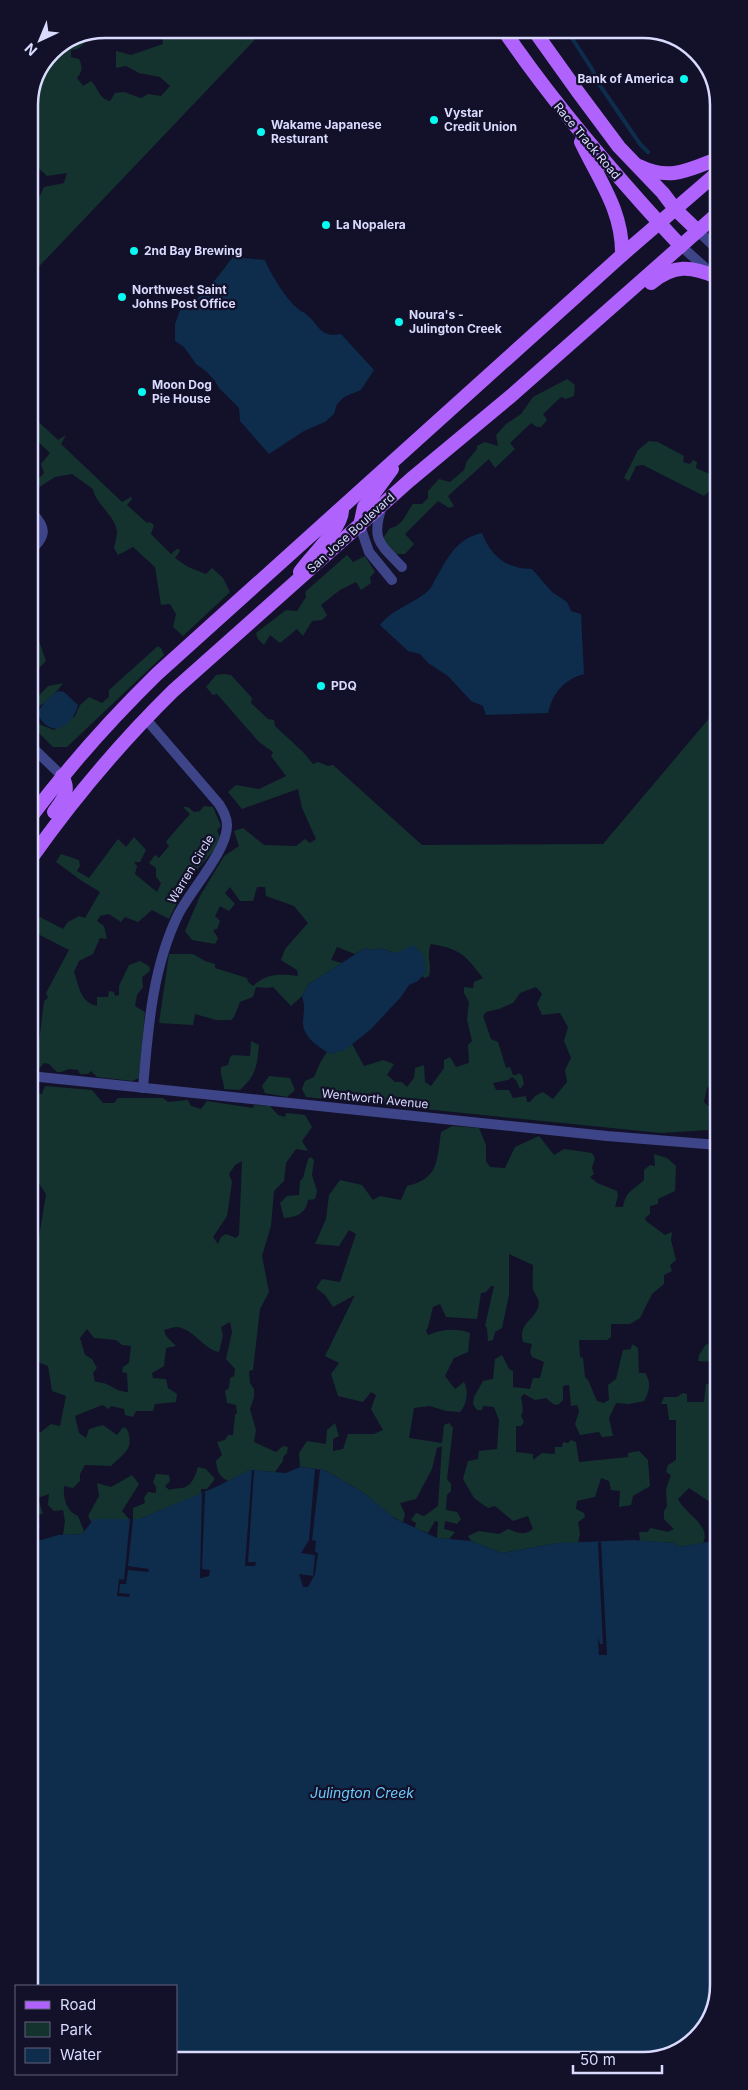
<svg xmlns="http://www.w3.org/2000/svg" width="748" height="2090" viewBox="0 0 748 2090" font-family="Inter,sans-serif">
<rect width="100%" height="100%" fill="#121129"/>
<g fill="#14332e" fill-rule="evenodd">
<path d="M105,29H108L103,36L95,33L78,49L71,50V57L79,59C83,67 82,72 77,78L83,86L91,81C98,87 99,99 110,101L115,93L124,92L141,98L148,94L161,96L170,86L160,77L139,73L126,66L116,68V51L131,55L163,44L161,31L144,29H265L29,277V207L36,204L44,187L64,183L67,173L47,176L29,159V100L51,51Z"/>
<path d="M567,379L575,385L574,396L566,399L561,397L543,414L547,420L541,427H537L531,423L510,443L515,449L495,468L489,459L448,496L454,506L449,508L438,501L405,534L414,544L405,554H396L386,545L383,538L390,528C402,527 406,513 413,504H422L428,498V491L439,479L450,482L464,470L467,461L477,449V446L485,442L498,446L496,435L506,424L521,414L533,397Z"/>
<path d="M29,413L58,440L66,435L61,444L122,502L131,497L132,499L127,505L147,523L150,522L154,525L151,534L171,554L177,549H179L180,551L175,558L188,567L206,574L212,568L223,578L230,592L183,636L173,627L176,614L170,604L161,605L155,567L133,547L118,555L114,548C115,543 117,537 117,532C116,516 96,505 93,489L72,474L55,477L38,488L34,484L44,473L41,464L50,453L29,433Z"/>
<path d="M649,441L658,442L684,456L683,462L690,464L693,460L697,462L696,468L714,476L717,473V492L713,488L704,496L643,465L636,466L629,481L624,478L638,450Z"/>
<path d="M347,555L353,562L365,556L375,572L370,577L371,583L361,590L356,582L340,590L321,605L327,615L322,620L312,621L303,636L297,629L280,643L270,635L264,645L258,639L256,633L286,610L297,611L306,597L305,592Z"/>
<path d="M33,635L38,638L46,661L30,677V642Z"/>
<path d="M158,646L161,648L164,655L67,747H53L30,724V705L48,686L63,683C59,690 42,707 34,708L32,715L41,725L54,730L75,716L80,705L89,697L102,703L109,697V690Z"/>
<path d="M224,674L231,675L252,698L251,703L268,719L274,720L275,726L303,752L313,764L318,762L328,766L333,765L422,845L603,844L717,709L718,1078L707,1088L704,1102L709,1107L708,1130L661,1133L306,1097L302,1089L305,1081L314,1077L321,1061L327,1052L330,1054L344,1050L352,1044L364,1066L383,1060L394,1064L387,1075L395,1082H402L407,1087L414,1078L415,1068L424,1065L425,1082L431,1086L444,1068V1060L450,1057L456,1067L469,1063L468,1045L472,1041L467,1020L469,1002L464,993V987L473,988L474,982L483,978C465,955 461,949 431,944C426,954 432,965 429,976L425,978L422,976L426,972L396,953L379,948L373,950L365,948L355,954L337,947L331,960L342,963L309,984L302,996L291,1006L273,987L267,988L256,987L253,997L240,1002L234,1017L231,1020H216L195,1014L193,1025L159,1023L169,954H193L205,961L215,964V968L247,978L248,982L253,986C267,973 280,974 298,976L297,970L281,960L285,949L308,923L294,906L266,896L265,887H257L253,901H240L230,887L225,893L235,904L229,911L220,906L215,916L220,921L217,929L213,930L218,938L215,944L192,940L185,931L200,896L224,856L239,846L234,831L243,828L264,845L296,846L305,839L310,843L316,839L302,808L298,789L242,809L228,792L236,785L259,789L286,776L271,756L273,752L259,742L217,694L213,695L206,687L216,675ZM536,987L542,994L537,1004L542,1015L560,1013L568,1027L564,1041L571,1058L565,1070L567,1082L553,1099L543,1092L535,1096L530,1102H527L526,1096L513,1098L509,1090H496L493,1083L508,1080L512,1077L516,1080L520,1089L524,1084L522,1075L518,1073L517,1075H513L510,1067L506,1068L498,1042L491,1039L483,1016L486,1012L499,1009L513,1003L520,993Z"/>
<path d="M204,806L213,807L221,826L217,830L220,837L216,848L189,879L169,919L152,910L138,922L125,917L121,922L109,914L100,916L97,921L104,926L107,939L100,938L93,954L79,961L74,972C79,986 80,1002 97,1006V997H108L109,991L114,992L115,996L119,995V986L129,965L140,961L149,966L150,971L142,977L143,987L137,995L135,1006L145,1012L139,1078L132,1081L97,1077L91,1071L88,1074H80L78,1070L69,1069L61,1072H57L49,1064L44,1063L37,1071L30,1070V1059H37L44,1001L48,998L46,993L69,950L30,930V922L36,924L40,917L63,929L68,922L79,916L85,918L100,892L82,881L56,862L61,854L79,860L80,866L77,871L89,878L118,839L126,847L134,837L146,850L140,862H134L137,866L135,874L157,892L161,883L156,877V868L149,863L155,855L159,858L169,846L166,842L169,838L190,814L183,807H188L194,812L200,811Z"/>
<path d="M251,1041L259,1045C257,1066 256,1076 240,1090L224,1089C224,1081 220,1076 221,1067L228,1065L230,1057L233,1055L250,1056Z"/>
<path d="M269,1076L290,1078L295,1090L287,1097L265,1093L262,1086Z"/>
<path d="M45,1086L92,1090L103,1103H114L118,1098H163L168,1102L188,1100L191,1106L201,1109L207,1101L253,1108L254,1105L270,1106L278,1115L285,1117L286,1113L305,1115L312,1127L302,1141L308,1151L296,1149L286,1163L284,1181L274,1191L271,1226L262,1256L269,1292L260,1309L253,1370L249,1371L250,1383L254,1389V1397L250,1409L256,1430L254,1442L276,1452L283,1446L288,1447L287,1453L283,1457V1461L275,1472L250,1470L228,1481C219,1477 217,1470 216,1461L222,1455L217,1442L225,1440L228,1435H233L235,1415L237,1413L236,1405L227,1403L225,1391L229,1388L230,1378L234,1376L235,1369L226,1359L232,1332L230,1322L221,1327L223,1336L219,1352C203,1349 194,1329 177,1327C173,1327 168,1329 164,1330L166,1336L176,1346L166,1348L164,1366L152,1373L153,1378L166,1379L168,1388L177,1394L176,1402L155,1404L153,1411H136L133,1417L125,1415L124,1409L111,1406L109,1409L102,1405L75,1416L79,1433L86,1438L89,1429L103,1425L117,1435L123,1427L127,1429C135,1449 124,1453 111,1466L85,1465L80,1474V1481L73,1488L64,1486C63,1498 66,1511 78,1516L84,1531L82,1534L63,1535L65,1521L63,1510L54,1511L48,1505L49,1494L38,1498L43,1514L31,1515V1414L36,1431L41,1432L51,1424L60,1426L66,1396L52,1391L48,1366L32,1360L31,1324L36,1321L31,1312L30,1293L46,1194L38,1182L30,1184V1087L35,1093L42,1094ZM242,1161L239,1235L236,1238L226,1234L221,1237L218,1244L213,1237L227,1216L232,1182L229,1174L235,1165ZM87,1329L94,1338L116,1340L122,1345L131,1346L129,1363L123,1367L122,1372L127,1373L128,1392C114,1392 111,1382 95,1382L93,1373L97,1368L92,1359L85,1355L80,1338Z"/>
<path d="M452,1126L479,1128L486,1145V1161L490,1167L505,1168L515,1147L539,1136L554,1155L564,1149L592,1153L595,1158L592,1168L594,1174L590,1177L597,1183L617,1191L618,1196L615,1207H623C626,1190 634,1190 644,1180V1170L650,1165L655,1166L654,1154L667,1158L676,1166L675,1191L658,1199V1204L650,1206V1214L645,1218L646,1221L665,1235L672,1232L671,1240L676,1260L670,1265L672,1271L664,1275V1284L652,1294L640,1318L630,1324H611V1337L607,1340H579L580,1357L583,1358L585,1377L588,1380L597,1401L604,1403L609,1400L608,1385L616,1379L623,1350L631,1349L632,1344L638,1348L639,1373H645C652,1383 649,1392 644,1401L629,1404L616,1403L609,1418L613,1436L602,1437L599,1432L580,1435L575,1424L579,1411L577,1405L571,1406L569,1385L563,1386V1400L558,1405L553,1404L546,1398L535,1400L524,1394L521,1397L523,1410L521,1416L524,1422L521,1426H516V1452L533,1454V1460L542,1453L555,1454V1447H562L563,1442L568,1443L571,1440L576,1442L579,1462L628,1457V1453L639,1451L648,1460L650,1486L633,1496L631,1505L619,1507L620,1491L611,1490L609,1481L601,1478L595,1497L577,1501L576,1509L584,1513L585,1517L578,1522L580,1534L578,1543H557L502,1553L471,1541L468,1536L479,1531L499,1534L508,1529C518,1533 524,1536 533,1529L528,1516L513,1521L495,1506L488,1508L474,1498L463,1479L468,1461L478,1459L479,1451L497,1449L499,1420L494,1407L483,1406L482,1410H477L473,1404L474,1397L483,1381L493,1379L495,1359L502,1355L509,1369L513,1371V1387L530,1389L533,1378H540L544,1362L532,1357L530,1352L532,1344L523,1342C518,1324 533,1321 538,1308C541,1299 535,1296 533,1289C532,1282 533,1272 533,1265L509,1254V1295L502,1328L495,1332L493,1340L488,1341L487,1328L485,1326L494,1286H491L486,1292L481,1293L477,1319L446,1317L440,1304L433,1307L428,1327L426,1331L428,1335C443,1329 456,1328 470,1333L468,1352L454,1358L445,1376L455,1389L464,1382C469,1391 467,1404 460,1412L446,1411L430,1406L414,1408L409,1438L442,1443L444,1425L449,1423L453,1428L447,1479L451,1484V1491L447,1495L446,1510L457,1512L461,1519L457,1524L445,1521L444,1529L455,1532L449,1539L437,1538L438,1522L435,1521L428,1533L415,1528L416,1523L411,1520L416,1513L424,1516L438,1506L442,1446L437,1448L432,1469L416,1499L400,1503L405,1514L403,1522L391,1516L364,1493L325,1470L300,1467L299,1453L307,1441L326,1444L327,1430L335,1423L339,1436L333,1439V1451L343,1449L348,1434H374L383,1430L371,1409L376,1395L371,1392L363,1402L338,1396L331,1374L339,1363L325,1356L355,1295L333,1307L325,1295L316,1288L322,1279L340,1282L356,1234L349,1230L339,1246L315,1244L326,1219L329,1195L340,1180L362,1185L373,1200L380,1196L401,1200L407,1186C439,1179 437,1160 441,1132Z"/>
<path d="M311,1157L314,1160L312,1175L317,1191L315,1199L308,1200C306,1214 296,1217 284,1218L280,1203L287,1196L299,1195L300,1181L303,1178L308,1159Z"/>
<path d="M706,1344L712,1345L713,1352L718,1353V1372H714L712,1362L698,1361L699,1355Z"/>
<path d="M706,1384H716L718,1389L719,1502H710L689,1488L678,1499C685,1514 712,1526 703,1543L678,1547L675,1543L640,1541L639,1532H647L651,1528L668,1532L674,1529L664,1519V1511L667,1506L666,1489L671,1475L666,1472L668,1465L676,1460V1420H669L667,1404H661L664,1397H677L683,1393L687,1394V1402H704Z"/>
<path d="M198,1467L206,1469L215,1479L207,1489H201V1494L139,1519H133V1508L145,1503L144,1498L148,1492L156,1493V1487L153,1482L156,1474L169,1475L170,1481L165,1486L169,1490C174,1488 176,1489 181,1488C192,1487 195,1476 198,1467Z"/>
<path d="M132,1475L139,1484L122,1511L129,1519H94L92,1523L88,1516L99,1496L97,1483L111,1487Z"/>
</g>
<g fill="#0e2c4b">
<path d="M233,257L265,260C270,273 286,299 297,308C300,311 304,312 307,315C320,326 320,338 341,334L374,370L361,390L344,397L337,404L334,414L325,422L304,431L269,454L240,421L239,408L219,388L215,381L207,372L196,364L184,347L175,341V324L180,310C203,299 217,277 233,257Z"/>
<path d="M482,533C491,556 506,569 532,569L552,592L567,602L571,611L581,614L584,674C563,680 553,693 548,713L486,715L483,706L471,701L448,676L428,663L420,654L408,651L380,625C390,611 414,603 428,591C432,587 433,583 436,578C449,556 456,539 482,533Z"/>
<path d="M58,691L64,692L78,705C72,728 50,740 37,713L46,700Z"/>
<path d="M413,945L424,956L426,972L418,981L409,985L400,998L371,1029L345,1050L330,1054C319,1047 304,1038 303,1024C303,1011 306,1009 302,996L309,984L365,948L373,950L379,948L396,953Z"/>
<path d="M300,1467L325,1470L364,1493L394,1518L437,1538L471,1541L502,1553L557,1543L634,1540L675,1543L678,1547L719,1540V1985L704,2031L663,2059L176,2061V1986H31V1516L40,1526L34,1537L38,1541L58,1535L82,1534L94,1519H139L216,1487L250,1470L286,1473Z"/>
</g>
<g fill="#121129">
<path d="M315,1469L320,1470L312,1540L316,1541L315,1552L318,1553L315,1574L308,1587H303L299,1574L313,1576L315,1555L301,1553L309,1540Z"/>
<path d="M252,1470L254,1471L248,1562H256L255,1566H245Z"/>
<path d="M205,1492L202,1569L210,1570L209,1576L197,1579L200,1578L202,1493Z"/>
<path d="M130,1519H133L128,1566L149,1569L148,1572L128,1570L126,1584H120L119,1593L130,1594L129,1597L117,1596L119,1579L124,1580Z"/>
<path d="M598,1542H601L607,1655H599L598,1637L600,1644H603Z"/>
</g>
<g fill="none" stroke-linecap="round" stroke-linejoin="round">
<g stroke="#0e2c4b" stroke-width="4">
<path d="M566,29L592,69L599,84L640,144L648,152"/>
<path d="M714,136L717,134"/>
</g>
<g stroke="#3d4487" stroke-width="10">
<path d="M382,506C371,540 379,543 402,567"/>
<path d="M29,510C48,528 47,535 29,552"/>
<path d="M360,526L369,552L392,580"/>
<path d="M30,1076L607,1136L718,1145"/>
<path d="M143,1088C148,1029 152,969 178,915C189,892 228,850 227,825C227,817 223,811 219,804L145,718"/>
</g>
<g stroke="#3d4487" stroke-width="10">
<path d="M698,231L717,249"/>
<path d="M681,246L710,272"/>
<path d="M30,745L62,776"/>
</g>
<g stroke="#af62fc" stroke-width="14">
<path d="M503,29C545,92 594,150 645,207C657,220 668,233 681,246"/>
<path d="M533,29L578,92L619,147L663,193L675,209L698,231"/>
<path d="M581,142C599,180 623,211 622,255"/>
<path d="M639,166C670,181 688,170 717,159"/>
<path d="M651,283C674,264 691,266 717,277"/>
<path d="M360,526L364,507L392,469"/>
<path d="M300,572C311,556 341,529 342,511"/>
<path d="M54,812C63,799 71,791 62,776"/>
<path d="M30,818C69,766 111,719 157,674L622,255L717,173"/>
<path d="M30,860C73,799 120,743 173,691L410,480L511,396L717,214"/>
</g>
</g>
<g fill="#09faf3" stroke="#121129" stroke-width="2">
<circle cx="684" cy="79" r="5"/>
<circle cx="434" cy="120" r="5"/>
<circle cx="261" cy="132" r="5"/>
<circle cx="326" cy="225" r="5"/>
<circle cx="134" cy="251" r="5"/>
<circle cx="122" cy="297" r="5"/>
<circle cx="399" cy="322" r="5"/>
<circle cx="142" cy="392" r="5"/>
<circle cx="321" cy="686" r="5"/>
</g>
<g text-anchor="middle" stroke-width="4.5" stroke-linejoin="round" paint-order="stroke">
<g font-size="12" font-weight="bold" fill="#d9dafe" stroke="#121129" text-anchor="start">
<text x="674" y="83" text-anchor="end">Bank of America</text>
<text x="444" y="117">Vystar<tspan x="444" dy="14">Credit Union</tspan></text>
<text x="271" y="129">Wakame Japanese<tspan x="271" dy="14">Resturant</tspan></text>
<text x="336" y="229">La Nopalera</text>
<text x="144" y="255">2nd Bay Brewing</text>
<text x="132" y="294">Northwest Saint<tspan x="132" dy="14">Johns Post Office</tspan></text>
<text x="409" y="319">Noura's -<tspan x="409" dy="14">Julington Creek</tspan></text>
<text x="152" y="389">Moon Dog<tspan x="152" dy="14">Pie House</tspan></text>
<text x="331" y="690">PDQ</text>
</g>
<g font-size="12" fill="#d9dafe" stroke="#121129">
<text transform="translate(587 141) rotate(50)" y="4">Race Track Road</text>
<text transform="translate(351 533) rotate(-42)" y="4">San Jose Boulevard</text>
<text transform="translate(191 869) rotate(-59)" y="4">Warren Circle</text>
<text transform="translate(375 1099) rotate(6)" y="4">Wentworth Avenue</text>
</g>
<g font-size="14" font-style="italic" fill="#69cbfc" stroke="#121129">
<text x="362" y="1798">Julington Creek</text>
</g>
</g>
<path d="M0 0H748V2090H0ZM105 38H643A67 67 0 0 1 710 105V1985A67 67 0 0 1 643 2052H105A67 67 0 0 1 38 1985V105A67 67 0 0 1 105 38Z" fill="#121129" fill-rule="evenodd"/>
<path fill="none" stroke="#d9dafe" stroke-width="2.5" d="M105 38H643A67 67 0 0 1 710 105V1985A67 67 0 0 1 643 2052H105A67 67 0 0 1 38 1985V105A67 67 0 0 1 105 38Z"/>
<rect x="15" y="1985" width="162" height="90" fill="#121129" stroke="#62617e"/>
<rect x="25" y="2001" width="25" height="8" fill="#af62fc" stroke="#62617e"/>
<text x="60" y="2010" font-size="15" fill="#d9dafe">Road</text>
<rect x="25" y="2022" width="25" height="15" fill="#14332e" stroke="#62617e"/>
<text x="60" y="2035" font-size="15" fill="#d9dafe">Park</text>
<rect x="25" y="2048" width="25" height="15" fill="#0e2c4b" stroke="#62617e"/>
<text x="60" y="2060" font-size="15" fill="#d9dafe">Water</text>
<g transform="translate(40 40) rotate(224)" stroke="#121129" stroke-width="4" paint-order="stroke">
<path d="M0-4L9 19L0 12L-9 19Z" fill="#d9dafe"/>
<text y="-8" font-size="14" font-weight="bold" text-anchor="middle" fill="#d9dafe">N</text>
</g>
<path d="M573 2065v8h89v-8" fill="none" stroke="#d9dafe" stroke-width="2.5"/>
<text x="580" y="2065" font-size="15" fill="#d9dafe" stroke="#121129" stroke-width="4" paint-order="stroke">50 m</text>
</svg>
